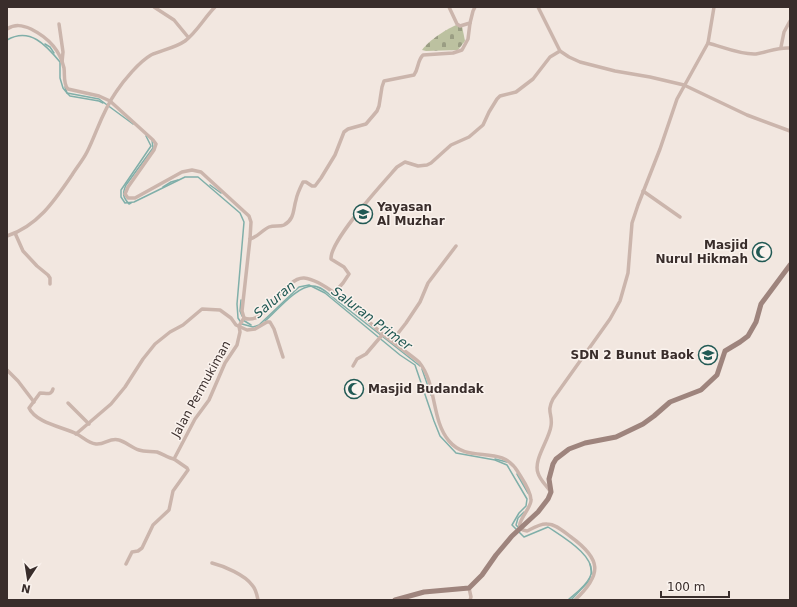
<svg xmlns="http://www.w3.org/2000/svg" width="797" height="607" viewBox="0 0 797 607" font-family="'DejaVu Sans',sans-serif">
<defs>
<pattern id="cemetery-stones" width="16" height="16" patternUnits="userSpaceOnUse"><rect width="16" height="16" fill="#bcc1a0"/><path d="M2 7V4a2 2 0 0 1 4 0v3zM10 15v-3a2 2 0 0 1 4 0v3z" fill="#9a9d83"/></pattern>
</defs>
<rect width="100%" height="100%" fill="#f2e7e0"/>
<path fill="url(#cemetery-stones)" d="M459,24L462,26L465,41L458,50L426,51L422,50C429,40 448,28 459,24Z"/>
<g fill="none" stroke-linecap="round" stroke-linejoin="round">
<g stroke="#80afa9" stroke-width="1.5">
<path d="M7,40C30,27 46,45 60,62V78L63,88L67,93L99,99L133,124"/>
<path d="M45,44L50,47L54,53"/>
<path d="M65,87L67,93L70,96L99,101L103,103"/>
<path d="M146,136L151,146L121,190V197L125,203L134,202L185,177H198L240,213L244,222L237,304L238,318L242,324L253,327L259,325L299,287L309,285L325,293L400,355L415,365L434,421L440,436L456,453L495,460L507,465L527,499L526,506L519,513L512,525L524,537L548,527C561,536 599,557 590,577C585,587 576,593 568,600"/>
<path d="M210,185L221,193"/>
<path d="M163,187L171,182L178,180"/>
<path d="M131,203L129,204C123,197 122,194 126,185L153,148L152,140"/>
<path d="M241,300L240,311L242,316"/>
<path d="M243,320L251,325"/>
<path d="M265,321C277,311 296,286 313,286C321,286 329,294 335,299L420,366"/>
<path d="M422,369L431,395"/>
<path d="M495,459L507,462"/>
<path d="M517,474L528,493"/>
<path d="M519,528L516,525L518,518L524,512"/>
<path d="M590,564L592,574"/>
<path d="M571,600L589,581L590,577"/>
</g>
<g stroke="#cbb5ac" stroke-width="3.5">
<path d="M154,7L174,20L188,37"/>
<path d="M449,7L457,24L460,26L470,23L473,11L475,7"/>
<path d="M538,7L560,51L569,57L580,62L615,71L650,77L684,85L747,115L790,131"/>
<path d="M59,24L63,52L62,62"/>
<path d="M7,29C15,24 22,25 31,29C47,37 60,50 64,68C65,75 63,84 68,89L99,96L110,101L153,140L156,144L154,150L128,187L125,194L128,198H135L182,172L192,170L201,172L249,216L251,222L250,239L242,311L244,318C267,327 283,277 304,278C327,280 367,321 385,336C396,345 408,353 419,362C437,384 431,420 449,441C469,465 501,443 518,472C523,480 531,491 531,500C532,509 508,529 527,531C533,528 541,523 547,524C556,524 564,532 571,537C601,559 603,574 575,600"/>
<path d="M708,43C723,47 741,55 756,54C768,52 778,47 790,48"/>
<path d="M781,47L784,32L790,21"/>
<path d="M643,191L680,217"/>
<path d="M15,233L23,251L37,266L48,275L50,278V284"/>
<path d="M7,236C38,226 55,200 72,175C77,167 83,160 87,152C97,132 102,112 116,92C124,80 139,62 151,55C162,50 175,48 185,41C197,32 204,18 215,7"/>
<path d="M250,239C258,237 262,230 269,227C274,225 280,227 284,225C295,219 293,209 296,200C297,194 300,188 303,182H306L312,186H315L321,178L335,155L344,132L348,129L366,124L377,111L379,106L382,87L384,81L414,75C419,68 417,61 423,55L453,53L462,50L468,39L470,23"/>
<path d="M334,293L343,283L349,274L344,267L331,259C330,240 383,183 397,167L405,162L418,166L427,165L431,163L451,145L469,137L483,125L489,112L497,99L500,96L516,92L533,79L550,57L560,51"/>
<path d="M392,341L406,323L420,302L428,283L456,246"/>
<path d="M353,366L357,359L366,354L383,334"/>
<path d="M7,370L18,381L34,402"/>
<path d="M53,389C51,396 46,393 40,393L29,408C36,423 63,427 77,434C84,438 88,443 96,444C105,445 110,437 119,440C126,442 132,448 139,450C145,452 151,451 157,452C163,454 168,458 174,459"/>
<path d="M68,403L89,424"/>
<path d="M76,434L111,404L125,387L143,359L155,344L170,332L183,325L202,309L220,310L231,318L236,325L247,330L255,329L267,322H270L274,329L283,357"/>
<path d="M550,491C546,485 540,480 538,473C533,460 549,440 551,426C553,414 546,412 553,399L610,319L620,301L628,273L632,223L638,205L660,149L677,99L708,43L714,7"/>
<path d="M212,563C224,566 245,575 252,585C256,589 257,595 258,600"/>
<path d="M126,564L132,552L138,551L142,548L153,525L169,510L173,491L188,470L187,468L174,459L195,419L209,400L225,363L237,345L240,332L239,326L244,318"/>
<path d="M469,588L471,597L470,600"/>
</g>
<path stroke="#9e847d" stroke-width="5" d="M395,600L424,592L469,588L482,575L496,555L512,536L538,512L548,499L551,492L549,479L553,464L556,459L569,449L585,443L616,437L643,424L654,416L670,402L701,390L717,375L725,351L740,342L748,336L756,322L761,304L790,265"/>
</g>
<defs>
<g id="school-ring" transform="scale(1)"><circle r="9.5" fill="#faf2ed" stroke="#215954" stroke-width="1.5"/><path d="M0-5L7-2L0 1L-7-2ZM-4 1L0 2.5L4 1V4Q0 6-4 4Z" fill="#215954"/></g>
<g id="mosque-ring" transform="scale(1)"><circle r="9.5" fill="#faf2ed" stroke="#215954" stroke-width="1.5"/><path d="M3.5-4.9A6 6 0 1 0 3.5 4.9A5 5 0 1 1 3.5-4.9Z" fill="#215954"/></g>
</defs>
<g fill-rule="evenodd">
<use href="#school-ring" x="363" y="214"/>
<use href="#mosque-ring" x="762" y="252"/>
<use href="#school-ring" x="708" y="355"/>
<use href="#mosque-ring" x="354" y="389"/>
</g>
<g text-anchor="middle" stroke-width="3" stroke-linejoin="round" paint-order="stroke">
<g font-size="12" font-weight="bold" fill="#392d2b" stroke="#faf2ed" text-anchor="start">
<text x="377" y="211">Yayasan<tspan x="377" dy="14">Al Muzhar</tspan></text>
<text x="748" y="249" text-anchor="end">Masjid<tspan x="748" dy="14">Nurul Hikmah</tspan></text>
<text x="694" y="359" text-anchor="end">SDN 2 Bunut Baok</text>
<text x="368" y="393">Masjid Budandak</text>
</g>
<g font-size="12" fill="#392d2b" stroke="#faf2ed">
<text transform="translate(201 389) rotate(-61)" y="4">Jalan Permukiman</text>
</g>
<g font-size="13" font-style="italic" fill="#215954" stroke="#faf2ed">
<text transform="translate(274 299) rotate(-40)" y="5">Saluran</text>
<text transform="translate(372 318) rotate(37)" y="5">Saluran Primer</text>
</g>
</g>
<rect width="797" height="607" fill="none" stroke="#392d2b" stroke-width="16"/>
<g transform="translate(28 579) rotate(192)" stroke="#faf2ed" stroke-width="3" paint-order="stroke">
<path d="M0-3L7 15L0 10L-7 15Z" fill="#392d2b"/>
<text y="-6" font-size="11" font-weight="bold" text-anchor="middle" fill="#392d2b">N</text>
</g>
<path d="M661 591v6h68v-6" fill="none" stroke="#392d2b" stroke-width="2"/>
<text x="667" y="591" font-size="12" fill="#392d2b" stroke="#faf2ed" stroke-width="3" paint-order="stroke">100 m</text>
</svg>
